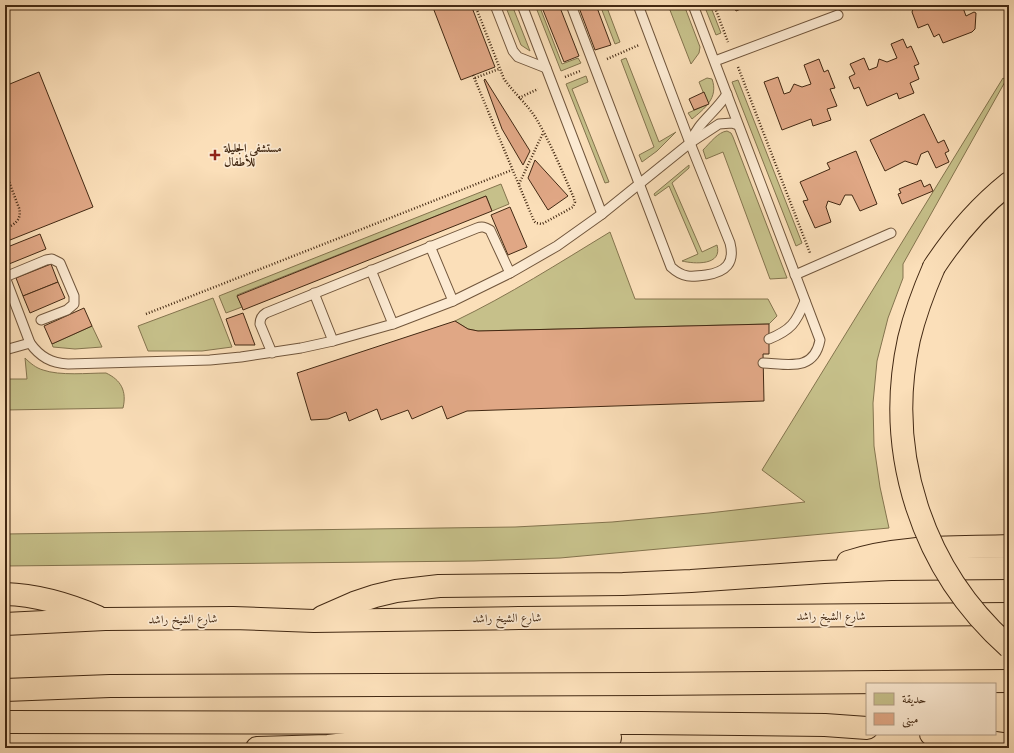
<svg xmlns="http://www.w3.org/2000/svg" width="1014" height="753" viewBox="0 0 1014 753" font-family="'Libre Caslon Text',Amiri,serif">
<rect width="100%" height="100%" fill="#fbdfb9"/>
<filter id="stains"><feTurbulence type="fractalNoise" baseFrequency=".005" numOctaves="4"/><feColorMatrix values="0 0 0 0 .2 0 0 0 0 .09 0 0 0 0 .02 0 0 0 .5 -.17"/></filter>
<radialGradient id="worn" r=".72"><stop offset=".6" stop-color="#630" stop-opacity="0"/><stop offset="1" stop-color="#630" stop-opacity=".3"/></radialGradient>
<g fill="#c6c08a" stroke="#84744e">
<path d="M505,5H512L530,51L521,45Z"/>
<path d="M535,5H539L562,64L578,58L581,63L561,71Z"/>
<path d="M600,5H606L620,42L615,44Z"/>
<path d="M668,5H684L700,47L699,53L691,64Z"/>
<path d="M704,5H710L721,33L716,35Z"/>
<path d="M626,58L659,142L676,132L657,151L642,162L639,155L654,147L621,60Z"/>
<path d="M586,76L588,82L572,89L609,182L605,183L566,84Z"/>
<path d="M707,78L712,79C719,98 704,109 692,119L688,113L708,104L699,82Z"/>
<path d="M1003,78L1006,80L903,264V278L888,318L877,361L873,403L874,446L880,487L889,528L560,558L474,561L5,566V534L515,527L612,522L709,513L805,502L762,470Z"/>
<path d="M738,80L802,243L796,246L732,82Z"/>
<path d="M727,131L731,133L733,137L787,278L770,279L723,152L706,159L703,150C710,143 718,132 727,131Z"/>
<path d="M689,165V168L672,183L702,252L717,245C723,266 694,264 682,261L698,254L669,186L655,196L654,194Z"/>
<path d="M501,184L509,204L492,211L486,196L237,295L242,307L226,313L219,296Z"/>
<path d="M610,232L635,299H768L777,316L769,324L478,331L468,329L455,321C509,295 559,263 610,232Z"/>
<path d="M213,298L232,347L202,351H148L138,326Z"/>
<path d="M92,326L102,347L75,349L53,347L52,344Z"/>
<path d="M25,358C30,363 36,368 43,370C60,376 88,373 106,373C121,380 127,391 123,408L5,410V379H27Z"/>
</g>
<g fill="#e0a785" stroke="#432913">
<path d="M432,5H471L495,67L461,80Z"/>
<path d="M541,5H559L579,56L564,62Z"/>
<path d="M578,5H596L611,45L595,50Z"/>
<path d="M733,5H750L736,11Z"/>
<path d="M912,5H962L966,16L974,12L976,13L975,29L972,32L943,43L939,34L934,37L928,24L918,28L912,12L914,6Z"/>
<path d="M903,39L907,48L911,46L919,64L914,66L919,79L910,83L914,93L899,99L897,93L867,106L859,87L854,89L849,77L855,74L850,64L864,58L869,70L877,67L879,59L887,62L897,58L891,44Z"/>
<path d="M819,59L824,72L828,70L835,88L830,89L837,106L827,109L831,120L813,126L811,119L782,130L764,82L778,77L784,94L790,92L794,84L802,87L811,84L804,65Z"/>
<path d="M39,72L93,207L5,242V86Z"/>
<path d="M485,79L530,151L523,165L502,129L484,80Z"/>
<path d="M704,92L709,104L694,110L689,99Z"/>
<path d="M924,114L938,143L944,140L949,151L945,153L949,162L936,168L928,151L921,154L917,165L905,161L885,171L870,140Z"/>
<path d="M856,151L877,204L860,211L852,195H845L840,205L828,201L826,207L831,222L815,228L803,201L808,200L800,182L830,169L827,163Z"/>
<path d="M535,160L568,196L548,210L528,178Z"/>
<path d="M921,180L924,187L930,184L933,191L902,204L898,194L901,193L899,189Z"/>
<path d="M486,196L492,211L243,310L242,307L237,296Z"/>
<path d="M510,207L527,247L508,255L491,215Z"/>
<path d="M40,234L46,249L9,264L5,254V248Z"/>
<path d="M51,264L58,282L23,296L16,278Z"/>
<path d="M58,282L65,298L30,313L23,296Z"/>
<path d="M84,308L92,326L52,344L44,326Z"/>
<path d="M243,313L255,345H235L226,319Z"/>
<path d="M455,321L468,329L478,331L769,324V354H763L764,401L467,411L447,419L442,406L412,419L408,410L381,420L377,409L349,421L346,412L328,419L311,420L297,373Z"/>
</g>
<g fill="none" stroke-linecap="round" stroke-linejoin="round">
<g stroke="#71563c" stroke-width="11">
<g id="lane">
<path d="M495,5L513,51L518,57L546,68"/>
<path d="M522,5L602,214"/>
<path d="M571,5L671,267C683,278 691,277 706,275C726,272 735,263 730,243L690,143L638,5"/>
<path d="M693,5L820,340C814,372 788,364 763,363"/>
<path d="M715,61L838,15"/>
<path d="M690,143C698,122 715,113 727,94"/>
<path d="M430,246L453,301"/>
<path d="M371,270L393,324"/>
<path d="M795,275L891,233"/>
<path d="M5,277L30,343C40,357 51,363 68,364L210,360L241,357L301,348L333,341L393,324L453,301L510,273L557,246L602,214L690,143L719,124L732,123L738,125"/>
<path d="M5,277L46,260L52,259L60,263L74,296V304L67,310L41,320"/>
<path d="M314,293L333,341"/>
<path d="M769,339C791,330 796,323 805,301"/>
<path d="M5,350L30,343"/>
<path d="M272,353L260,324C260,319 261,316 266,313L477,228C482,226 485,227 490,230L510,273"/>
</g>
</g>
<g stroke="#432913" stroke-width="24">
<g id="highway">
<path d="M934,267C955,235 979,207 1009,183"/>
<path d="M848,562C898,545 956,548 1009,546"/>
<path d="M5,594C38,595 68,604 98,617"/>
<path d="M322,617L354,603L375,596L396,591L439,586L623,584L691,581L824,572L891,569L1009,568"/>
<path d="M5,624L105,619L233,618L314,621L519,618L1009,614"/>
<path d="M5,690L110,686L648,684L1009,681"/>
<path d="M5,722L641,723L825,725L867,728"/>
<path d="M931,734L1009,745"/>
<path d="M257,748L328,746L355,743L411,739L516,740L610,738"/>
</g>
</g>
<g stroke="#432913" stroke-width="2.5" stroke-dasharray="1 2" stroke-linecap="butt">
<path d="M714,5L728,42"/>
<path d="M607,59L639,45"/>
<path d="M738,67L810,253"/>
<path d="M473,75L534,221L536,223L542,224L573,207L575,202L573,196C562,171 551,144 537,120C528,105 514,93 504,79L475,5"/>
<path d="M565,77L580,71"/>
<path d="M475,78L499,69"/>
<path d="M519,98L538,89"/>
<path d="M5,171L19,208C22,220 15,224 5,229"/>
<path d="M519,184L543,133"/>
<path d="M146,314L512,170"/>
</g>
<use href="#lane" stroke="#fcead2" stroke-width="9"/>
<use href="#highway" stroke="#fbdfb9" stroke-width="22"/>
<g stroke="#432913" stroke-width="24" stroke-linecap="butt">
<path id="highway-bridge" d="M934,267C924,290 915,314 909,339C884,453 922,570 1009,647"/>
</g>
<use href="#highway-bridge" stroke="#fbdfb9" stroke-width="22"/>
</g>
<path fill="#8f2418" stroke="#fcead2" stroke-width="1.5" d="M213 149h4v4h4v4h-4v4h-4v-4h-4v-4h4z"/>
<g text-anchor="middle" stroke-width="3.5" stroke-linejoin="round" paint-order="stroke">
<g font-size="12" font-weight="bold" fill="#432913" stroke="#fcead2" text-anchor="start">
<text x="224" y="152">مستشفى الجليلة<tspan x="224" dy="14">للأطفال</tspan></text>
</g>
<g font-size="12" fill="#432913" stroke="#fcead2">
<text x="831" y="620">شارع الشيخ راشد</text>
<text transform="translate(507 618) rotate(-1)" y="4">شارع الشيخ راشد</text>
<text transform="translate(183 619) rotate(-1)" y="4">شارع الشيخ راشد</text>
</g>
</g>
<rect width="1014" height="753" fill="none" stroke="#fbdfb9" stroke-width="20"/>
<rect x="6" y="6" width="1002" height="741" fill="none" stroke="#432913" stroke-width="2"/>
<rect x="10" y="10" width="994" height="733" fill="none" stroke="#432913"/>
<rect x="866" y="683" width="130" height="52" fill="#fcead2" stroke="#b29d86"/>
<rect x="874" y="693" width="20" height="12" fill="#c6c08a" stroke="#b29d86"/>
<text x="902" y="703" font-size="12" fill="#432913">حديقة</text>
<rect x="874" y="713" width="20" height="12" fill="#e0a785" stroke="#b29d86"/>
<text x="902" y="723" font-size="12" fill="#432913">مبنى</text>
<rect width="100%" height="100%" filter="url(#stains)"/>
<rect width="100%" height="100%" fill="url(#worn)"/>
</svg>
